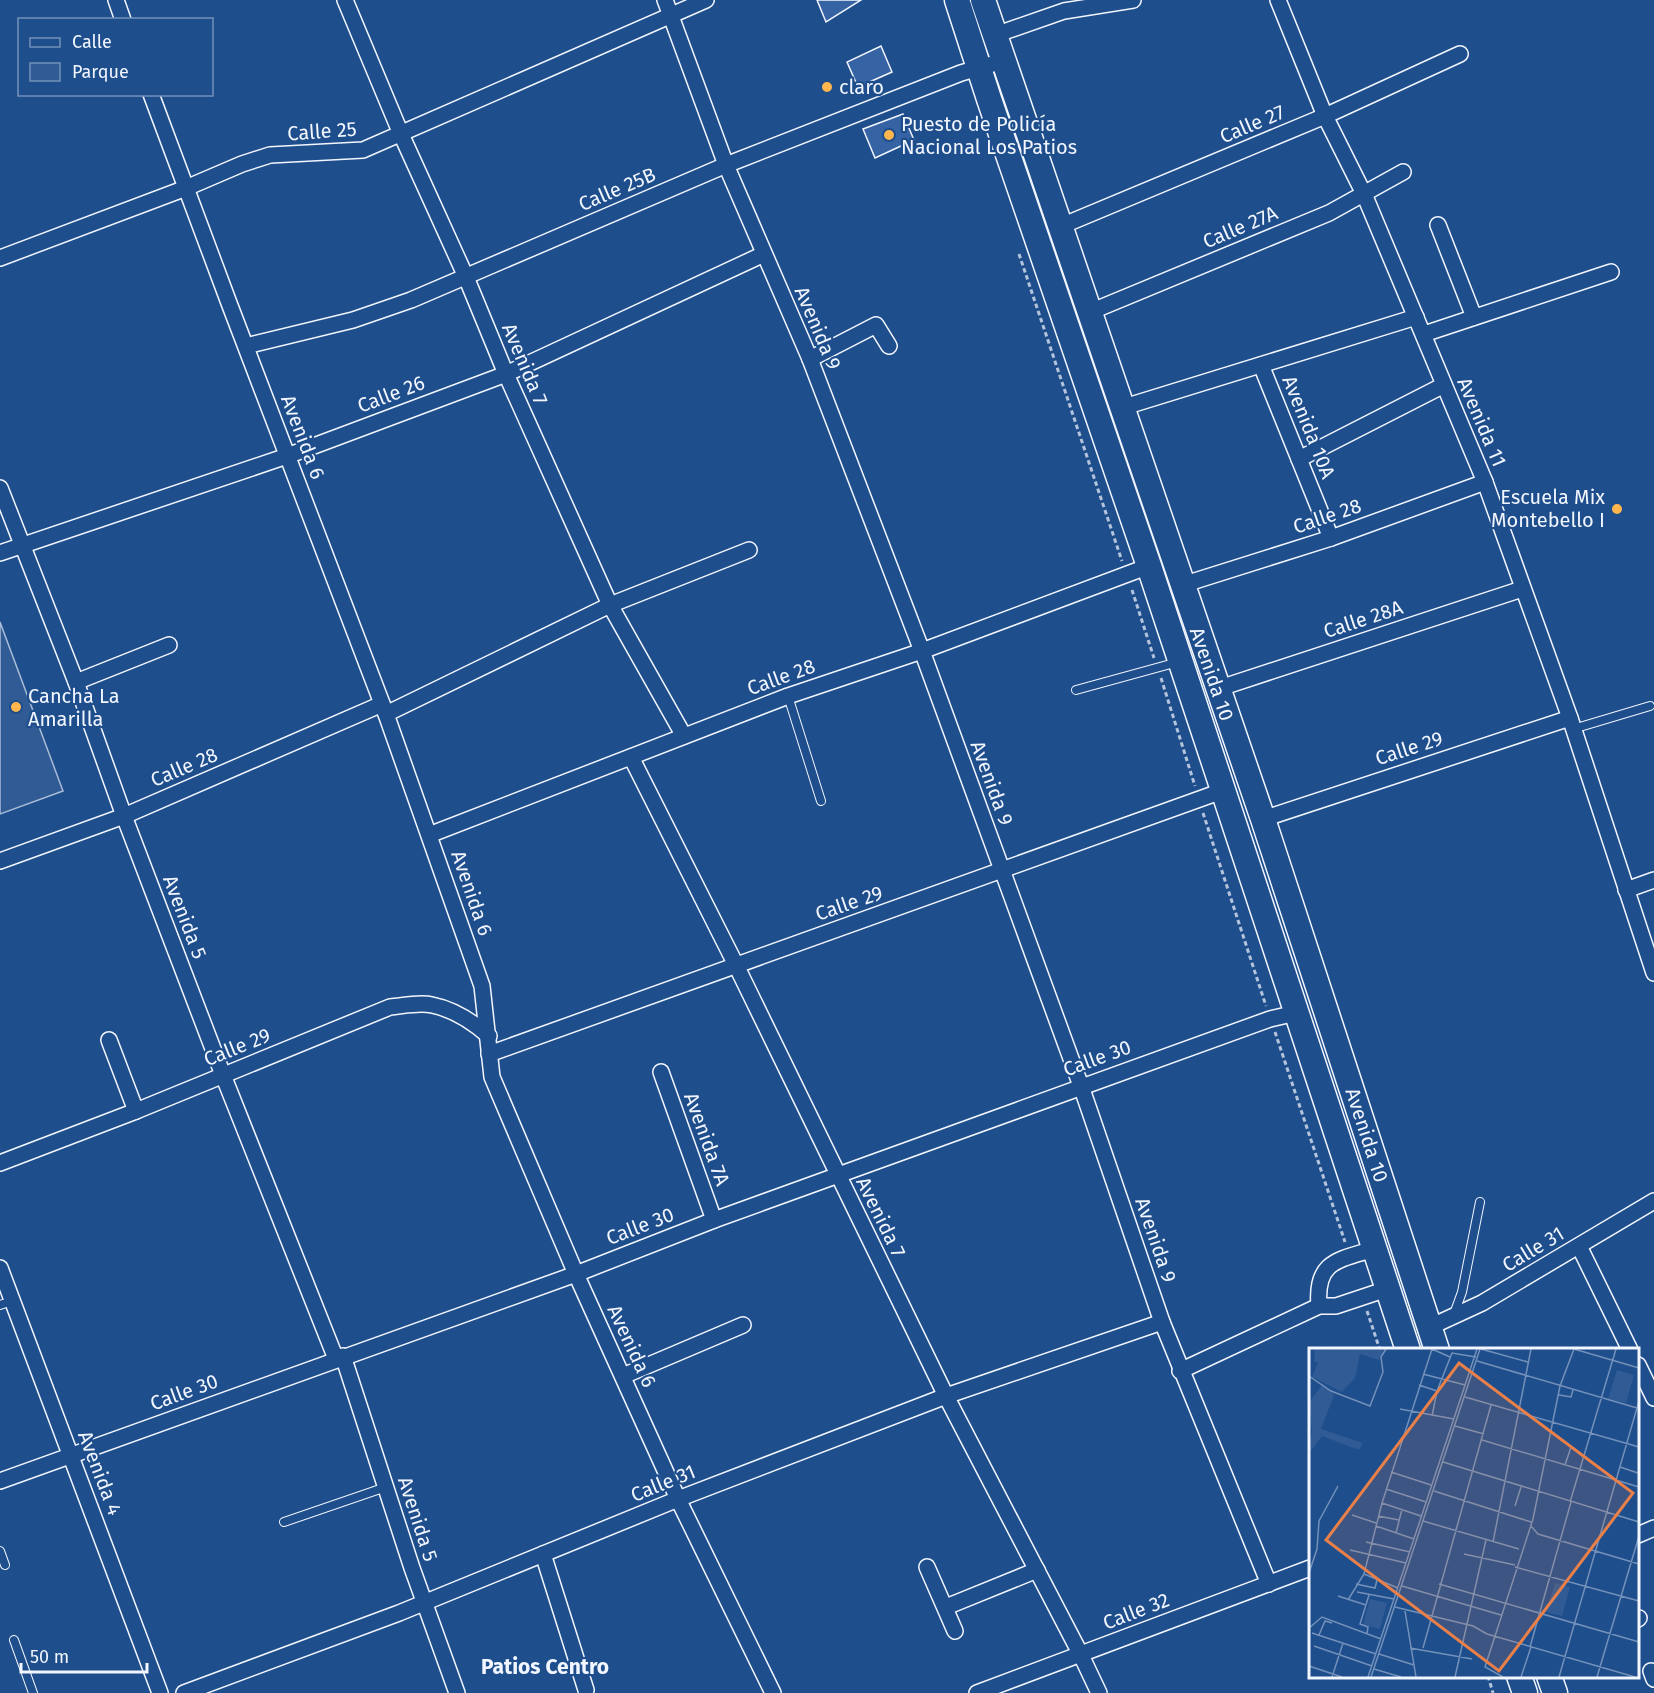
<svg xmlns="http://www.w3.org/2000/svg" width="1654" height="1693" viewBox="0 0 1654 1693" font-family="'Fira Sans',sans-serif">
<rect width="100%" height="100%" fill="#1f4e8c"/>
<path fill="#305b95" stroke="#a8bbd7" stroke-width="1.5" d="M0,622L63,791L0,814Z"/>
<g fill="#3563a3" stroke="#f2f6ff" stroke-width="1.5">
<path d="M817,0H861L826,22Z"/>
<path d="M881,46L892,72L858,87L847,62Z"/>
<path d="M903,114L914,140L875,158L863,129Z"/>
</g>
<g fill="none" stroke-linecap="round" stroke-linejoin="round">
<g stroke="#f2f6ff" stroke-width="10">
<g id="lane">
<path d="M1076,690L1178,662"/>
<path d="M788,696L821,801"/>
<path d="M1573,729L1650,706"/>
<path d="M0,1305L12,1301"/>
<path d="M1454,1314L1462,1292L1480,1202"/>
<path d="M284,1522L386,1487"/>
<path d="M0,1551L5,1565"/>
<path d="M14,1640L33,1693"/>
</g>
</g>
<g stroke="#f2f6ff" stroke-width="18">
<g id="street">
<path d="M116,0L123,20"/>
<path d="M345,0L401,134L466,277L506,374L610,605L684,736"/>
<path d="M665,0L726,165L810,359L922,651L1081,1086L1162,1322L1269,1584"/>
<path d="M1278,0L1325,116L1364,194L1485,482L1570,718L1654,973"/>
<path d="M995,35L1064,11L1133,0"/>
<path d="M151,94L229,303L386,714L482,986L492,1077L576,1274L678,1499L773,1693"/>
<path d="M1438,225L1474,317"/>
<path d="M1059,227L1325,116L1460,54"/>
<path d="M0,258L186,188L242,164L270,155L363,150L706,0"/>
<path d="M1090,312L1329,213L1403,172"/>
<path d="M1424,334L1611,272"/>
<path d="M246,346L353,320L411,300L726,165L961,73L1003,61"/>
<path d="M810,359L876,325L889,346"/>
<path d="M1261,365L1331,538"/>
<path d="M1121,408L1416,317"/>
<path d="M1299,459L1444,385"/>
<path d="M0,488L76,682L124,816L223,1075L336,1359"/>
<path d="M0,553L287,456L506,374L764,254"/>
<path d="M1182,585L1331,538L1485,482"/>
<path d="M76,682L169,645"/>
<path d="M1217,689L1522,589"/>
<path d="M386,714L610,605L749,550"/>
<path d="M631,757L736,965L946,1396L1081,1655L1099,1693"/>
<path d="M1263,819L1570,718"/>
<path d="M429,835L788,696L922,651L1149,566"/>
<path d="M0,861L124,816L382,704"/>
<path d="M1626,890L1654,880"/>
<path d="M109,1040L136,1111"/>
<path d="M489,1054L1222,791"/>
<path d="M661,1072L714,1220"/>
<path d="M0,1163L136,1111L390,1007C403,1006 419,1002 432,1005C453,1009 473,1022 489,1036"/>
<path d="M1579,1246L1630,1350"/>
<path d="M0,1268L160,1693"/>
<path d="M1319,1306C1315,1261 1338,1260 1374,1249"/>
<path d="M1430,1327L1482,1303L1654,1201"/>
<path d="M343,1356L412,1568L457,1693"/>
<path d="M1638,1365L1654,1398"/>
<path d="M1180,1371L1319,1306H1336L1387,1289"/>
<path d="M623,1376L743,1325"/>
<path d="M0,1481L576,1274L714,1220L1270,1019L1296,1013"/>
<path d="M1638,1535L1654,1528"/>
<path d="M543,1554L586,1690"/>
<path d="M927,1567L955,1631"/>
<path d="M946,1607L1037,1570"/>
<path d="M1638,1619L1639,1618"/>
<path d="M1651,1671L1654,1679"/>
<path d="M184,1693L399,1613L678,1499L946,1396L1162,1322"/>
<path d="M977,1693L1310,1568"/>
</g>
</g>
<g stroke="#f2f6ff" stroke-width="27">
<g id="primary">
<path d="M957,0L989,99L1149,566L1408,1350"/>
<path d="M983,0C1074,274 1170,546 1263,819C1322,996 1378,1173 1437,1350"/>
<path d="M1519,1676L1525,1693"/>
<path d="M1549,1676L1555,1693"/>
</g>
</g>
<g stroke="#b3c4dc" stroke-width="3" stroke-dasharray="4.5 3" stroke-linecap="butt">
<path d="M1019,254L1122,561"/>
<path d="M1132,590L1154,658"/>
<path d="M1161,678L1195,786"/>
<path d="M1203,813L1266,1006"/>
<path d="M1275,1032L1345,1242"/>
<path d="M1367,1311L1380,1350"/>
<path d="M1488,1676L1493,1693"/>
</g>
<use href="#lane" stroke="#1f4e8c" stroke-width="8"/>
<use href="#street" stroke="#1f4e8c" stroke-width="15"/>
<use href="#primary" stroke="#1f4e8c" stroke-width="24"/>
</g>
<g fill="#ffb74d" stroke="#1f4e8c" stroke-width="2">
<circle cx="827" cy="87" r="6"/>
<circle cx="889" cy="135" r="6"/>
<circle cx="1617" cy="509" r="6"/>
<circle cx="16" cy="707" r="6"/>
</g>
<g text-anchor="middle" stroke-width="4.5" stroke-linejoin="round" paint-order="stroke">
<g font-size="20" fill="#f2f6ff" stroke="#1f4e8c" text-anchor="start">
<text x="839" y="94">claro</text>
<text x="901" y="131">Puesto de Policía<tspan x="901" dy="23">Nacional Los Patios</tspan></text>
<text x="1605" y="504" text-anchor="end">Escuela Mix<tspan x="1605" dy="23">Montebello I</tspan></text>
<text x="28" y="703">Cancha La<tspan x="28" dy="23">Amarilla</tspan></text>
</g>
<g font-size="20" fill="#f2f6ff" stroke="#1f4e8c">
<text transform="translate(1252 124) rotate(-23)" y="7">Calle 27</text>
<text transform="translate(322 131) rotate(-4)" y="7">Calle 25</text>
<text transform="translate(617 189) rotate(-23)" y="7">Calle 25B</text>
<text transform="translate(1240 227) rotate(-23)" y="7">Calle 27A</text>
<text transform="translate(818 328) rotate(67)" y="7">Avenida 9</text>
<text transform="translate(525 364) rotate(67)" y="7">Avenida 7</text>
<text transform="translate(391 394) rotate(-21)" y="7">Calle 26</text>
<text transform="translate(1482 422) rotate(67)" y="7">Avenida 11</text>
<text transform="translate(1309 427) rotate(68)" y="7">Avenida 10A</text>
<text transform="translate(303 437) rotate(69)" y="7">Avenida 6</text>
<text transform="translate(1327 516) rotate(-19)" y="7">Calle 28</text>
<text transform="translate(1363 619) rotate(-18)" y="7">Calle 28A</text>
<text transform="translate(1212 674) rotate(71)" y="7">Avenida 10</text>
<text transform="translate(781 677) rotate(-20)" y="7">Calle 28</text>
<text transform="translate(1409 748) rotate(-18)" y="7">Calle 29</text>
<text transform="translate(184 767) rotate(-23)" y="7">Calle 28</text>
<text transform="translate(992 783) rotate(70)" y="7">Avenida 9</text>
<text transform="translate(472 893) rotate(71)" y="7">Avenida 6</text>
<text transform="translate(849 903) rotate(-19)" y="7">Calle 29</text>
<text transform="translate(185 917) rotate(69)" y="7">Avenida 5</text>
<text transform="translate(237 1047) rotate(-22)" y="7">Calle 29</text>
<text transform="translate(1097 1058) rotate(-20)" y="7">Calle 30</text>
<text transform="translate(1367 1135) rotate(72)" y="7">Avenida 10</text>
<text transform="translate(707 1139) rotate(70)" y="7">Avenida 7A</text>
<text transform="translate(881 1217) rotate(64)" y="7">Avenida 7</text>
<text transform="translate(640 1226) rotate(-21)" y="7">Calle 30</text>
<text transform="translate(1156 1240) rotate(71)" y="7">Avenida 9</text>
<text transform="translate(1533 1249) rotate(-31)" y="7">Calle 31</text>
<text transform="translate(632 1346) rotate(65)" y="7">Avenida 6</text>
<text transform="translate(184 1392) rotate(-20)" y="7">Calle 30</text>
<text transform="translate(100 1473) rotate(69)" y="7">Avenida 4</text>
<text transform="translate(663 1483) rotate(-22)" y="7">Calle 31</text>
<text transform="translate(418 1519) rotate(72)" y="7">Avenida 5</text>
<text transform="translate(1136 1611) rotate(-21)" y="7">Calle 32</text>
</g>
<g font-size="21" font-weight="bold" fill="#f2f6ff" stroke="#1f4e8c">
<text x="545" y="1674">Patios Centro</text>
</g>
</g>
<g transform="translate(1309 1348)">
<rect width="330" height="330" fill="#1f4e8c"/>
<path d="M6,1L13,2L75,1L70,12L51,6L46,30L33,44L3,29L9,15L5,13ZM308,22L325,27L317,55L299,51ZM14,36L25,47L12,81L54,95L50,102L13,88L0,105L3,84L0,54ZM246,235L261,239L253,268L237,264ZM61,251L78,255L71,281L54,277Z" fill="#305b95"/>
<path fill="none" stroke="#7391ba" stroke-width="1.5" d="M172,1L219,14M265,1L330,20M168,13L328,60M114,26L156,37M0,28L22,43L61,58L74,24L72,9L77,1M110,37L128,43M250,47L262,49L264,42M156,49L330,99M91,61L145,71M123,68L128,43L143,5L167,9M146,78L175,86M173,92L330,139M134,114L330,174M256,117L262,99M311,119L329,125M82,124L122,137M77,141L117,154M125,143L222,174M261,154L307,1M73,155L112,168M206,158L212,139M43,167L67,175M69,168L90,172M114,173L210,201M221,177L229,186L330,216M67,178L105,191M87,185L93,161M57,194L101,204M184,194L222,1M41,202L97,215M155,206L206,217M206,219L330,253M0,225L8,201L10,173L29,138M55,226L89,240M47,236L66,240L68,232M130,236L330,294M93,238L192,267M48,244L85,251M29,248L57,257M39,252L55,226L73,155L123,1L141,9M86,259L164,278L178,286L326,329M96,263L107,329M0,280L13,269L72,291M3,285L67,306M58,286L59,279L51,276L60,247M10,287L16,273L23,275M5,298L63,318M221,299L262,154M101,300L163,311M114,300L182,57M70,306L105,317M0,318L33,329M65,321L92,329M23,329L34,295M59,329L168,1M62,329L171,1M146,329L177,192M194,329L176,319L224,171L251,38L265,1M212,329L222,299M250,329L330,53M288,329L330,188"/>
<path fill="#ea8049" fill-opacity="0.15" stroke="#ea8049" stroke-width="3" d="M150,15L324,145L190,323L17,192Z"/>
<rect width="330" height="330" fill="none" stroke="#f2f6ff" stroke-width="3"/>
</g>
<rect x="18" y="18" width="195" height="78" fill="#1f4e8c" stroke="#7391ba" stroke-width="1.5"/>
<rect x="30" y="38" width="30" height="9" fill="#1f4e8c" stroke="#7391ba" stroke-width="1.5"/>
<text x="72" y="48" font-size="18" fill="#f2f6ff">Calle</text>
<rect x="30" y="63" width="30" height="18" fill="#305b95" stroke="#7391ba" stroke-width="1.5"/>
<text x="72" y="78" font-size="18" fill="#f2f6ff">Parque</text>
<path d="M21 1663v9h126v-9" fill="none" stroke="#f2f6ff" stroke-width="3"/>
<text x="30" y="1663" font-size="18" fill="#f2f6ff" stroke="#1f4e8c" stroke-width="4.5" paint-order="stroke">50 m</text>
</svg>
